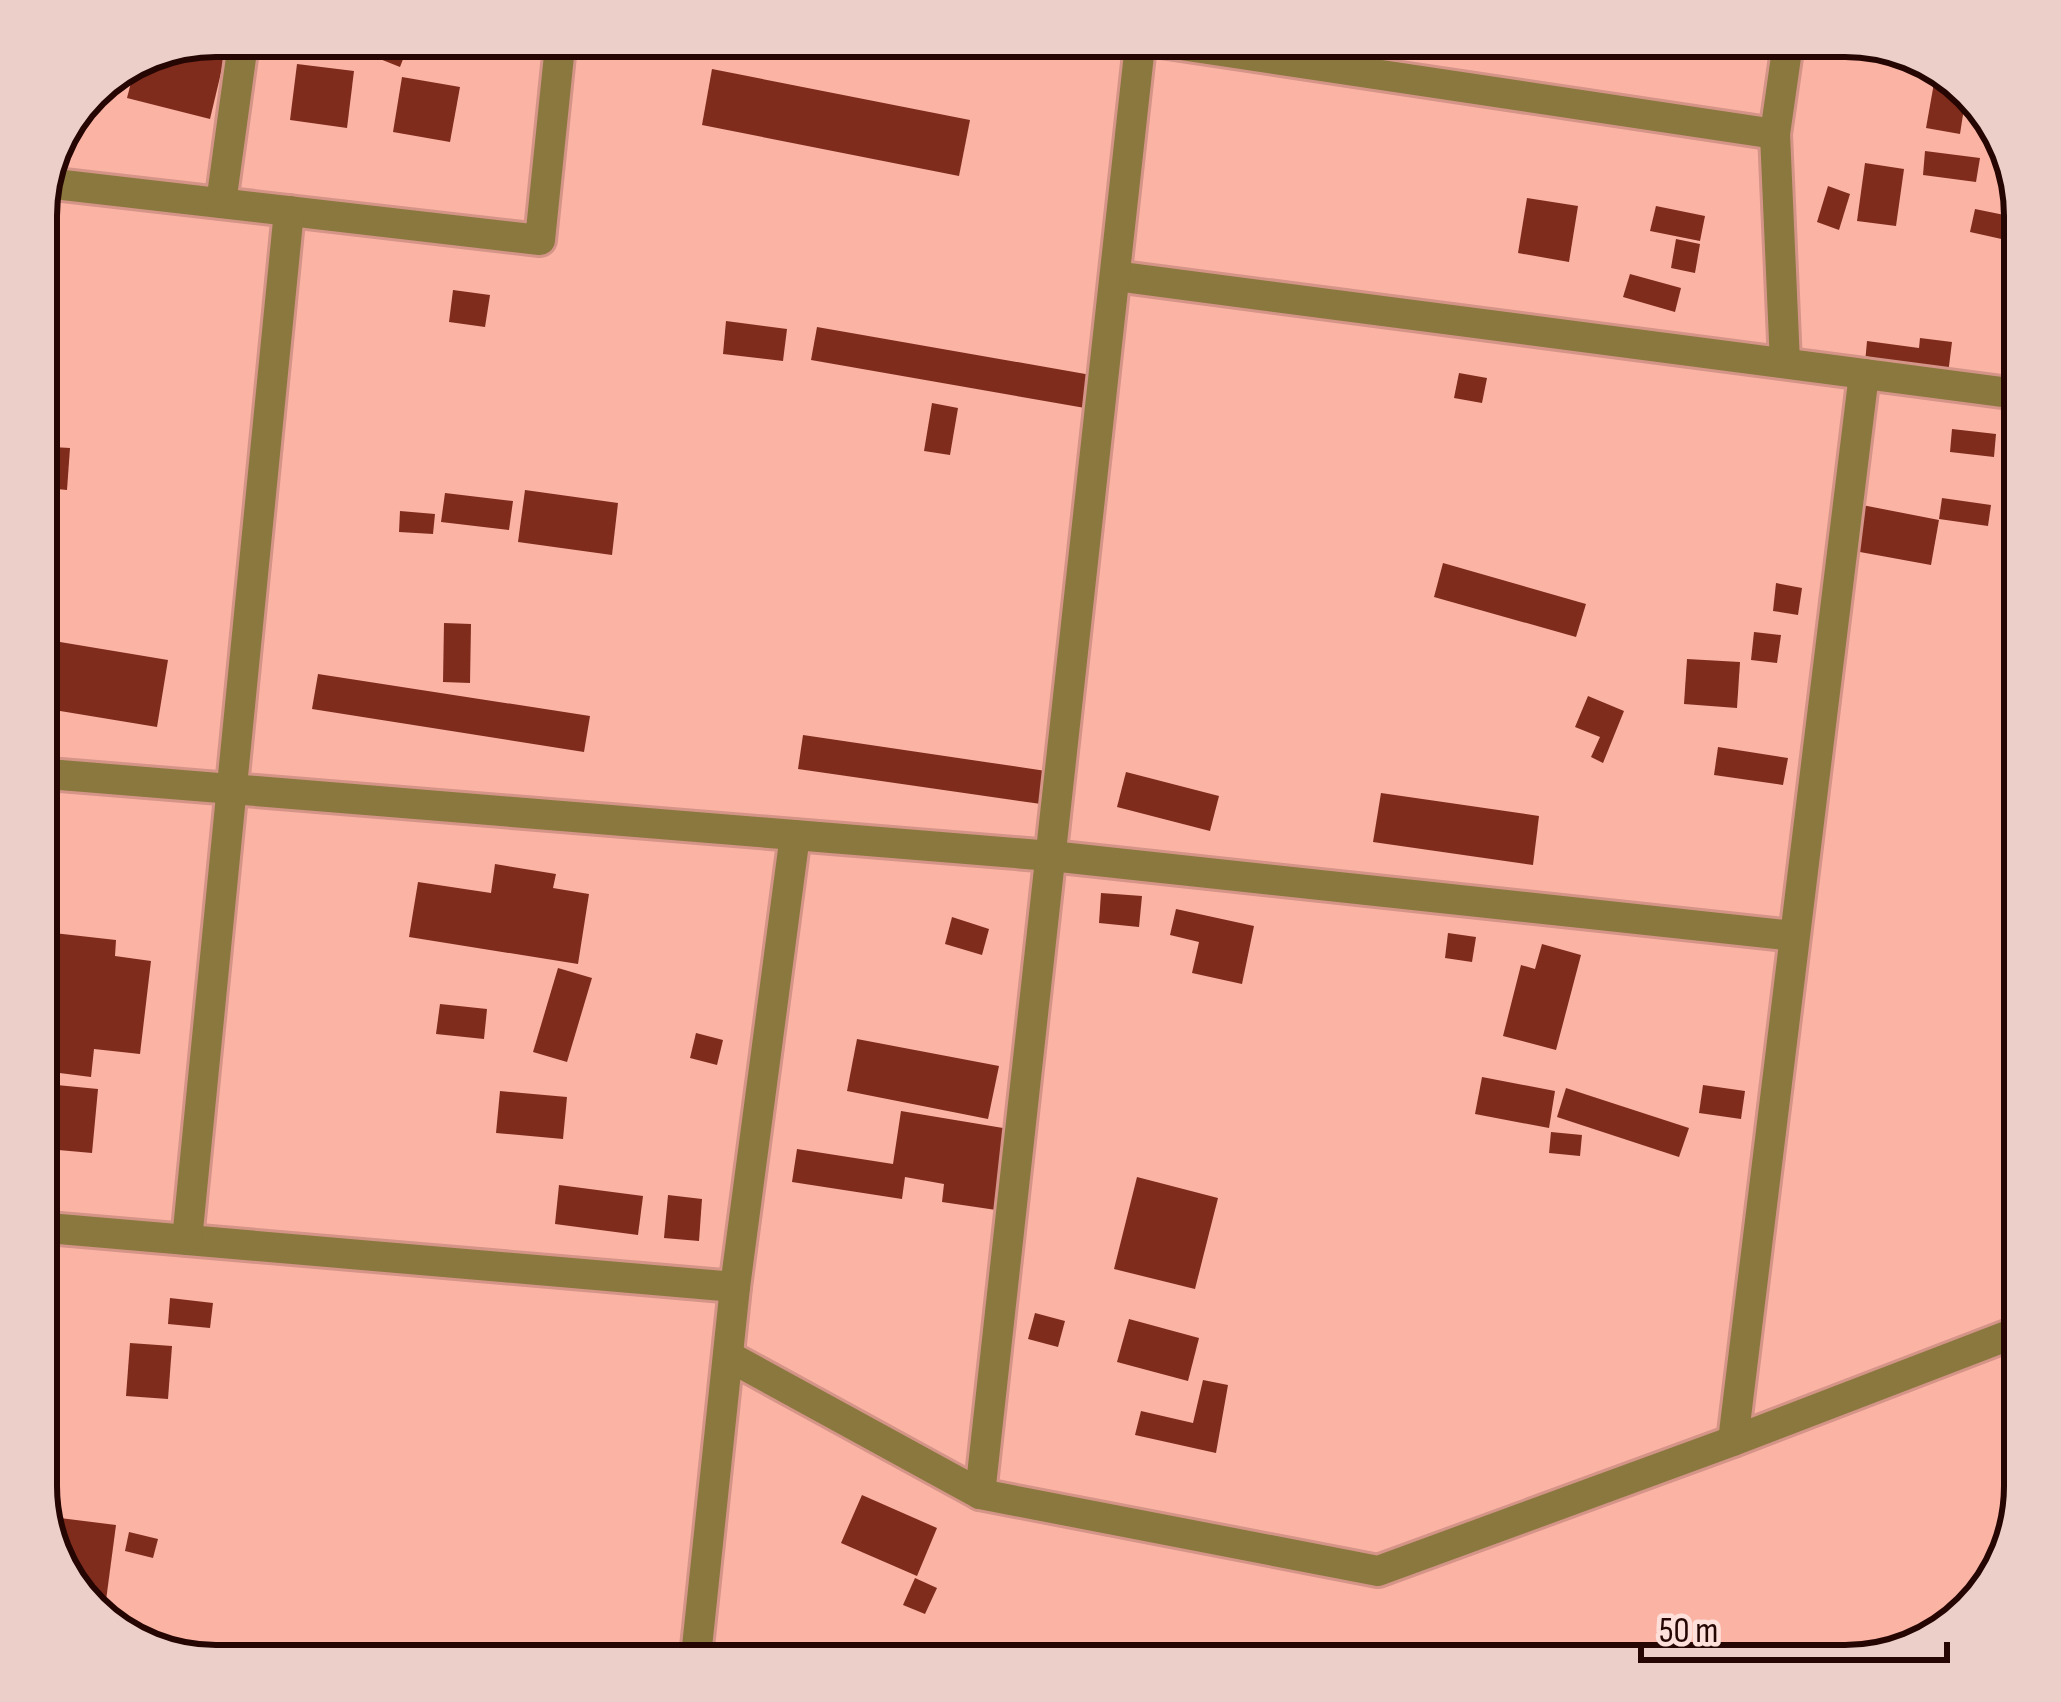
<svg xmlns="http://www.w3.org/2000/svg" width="2061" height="1702" viewBox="0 0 2061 1702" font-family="'Sofia Sans Condensed',sans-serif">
<rect width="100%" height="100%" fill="#fbb3a4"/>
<g fill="#7f2c1d">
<path d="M354,36H412L400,67L350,47Z"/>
<path d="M597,36H711L706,60Z"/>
<path d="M1693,36H1727L1724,56L1691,51Z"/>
<path d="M187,47L225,56L210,119L127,98L135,67Z"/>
<path d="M297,64L354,71L347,128L290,120Z"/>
<path d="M712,69L970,120L959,176L702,125Z"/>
<path d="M402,77L460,87L450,142L393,132Z"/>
<path d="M1934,83L1967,89L1960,134L1926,128Z"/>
<path d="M1925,151L1980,158L1976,182L1923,175Z"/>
<path d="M1865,163L1904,169L1896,226L1857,221Z"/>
<path d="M1828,186L1850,194L1839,230L1817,222Z"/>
<path d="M1527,198L1578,206L1569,262L1518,253Z"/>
<path d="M1656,206L1705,216L1700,241L1650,231Z"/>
<path d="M1975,209L2019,218L2015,242L1970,232Z"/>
<path d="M1676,239L1700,244L1695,273L1671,268Z"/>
<path d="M1630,274L1681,288L1675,312L1623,297Z"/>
<path d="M453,290L490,295L485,327L449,322Z"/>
<path d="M726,321L787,329L783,361L723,354Z"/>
<path d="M817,327L1091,375L1085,408L811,360Z"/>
<path d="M1920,338L1952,342L1948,374L1865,363L1867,341L1919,348Z"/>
<path d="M1459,373L1487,378L1482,403L1454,398Z"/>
<path d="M932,403L958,408L950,455L924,451Z"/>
<path d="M1952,429L1996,434L1994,457L1950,452Z"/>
<path d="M36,446L70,448L67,490L36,487Z"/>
<path d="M525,490L618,503L612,555L518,542Z"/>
<path d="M445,493L513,501L509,530L441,522Z"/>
<path d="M1942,498L1991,505L1988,526L1939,519Z"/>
<path d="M1857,504L1939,520L1931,565L1849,550Z"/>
<path d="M400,511L435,514L433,534L399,532Z"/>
<path d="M1443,563L1586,604L1576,637L1434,597Z"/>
<path d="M1776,583L1802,588L1798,615L1773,611Z"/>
<path d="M444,623L471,624L470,683L443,682Z"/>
<path d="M1754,632L1781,635L1777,663L1751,660Z"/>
<path d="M36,638L168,660L157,727L36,707Z"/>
<path d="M1687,659L1740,662L1737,708L1684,704Z"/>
<path d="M318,674L590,716L584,752L312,709Z"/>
<path d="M1588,696L1624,711L1603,763L1591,757L1600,737L1575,727Z"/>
<path d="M803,735L1046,771L1041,804L798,769Z"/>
<path d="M1718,747L1788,758L1783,785L1714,775Z"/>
<path d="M1126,772L1219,796L1210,831L1117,807Z"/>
<path d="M1381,793L1539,816L1533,865L1373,842Z"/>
<path d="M495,864L556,874L553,888L589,894L578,964L409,937L418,882L491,893Z"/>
<path d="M1101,893L1142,896L1139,927L1099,923Z"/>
<path d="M1176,909L1254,926L1242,984L1192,973L1199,942L1170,935Z"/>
<path d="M952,917L989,929L982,955L945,944Z"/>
<path d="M36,931L116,940L115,956L151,961L140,1054L94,1049L91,1077L36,1070Z"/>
<path d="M1448,933L1476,937L1472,962L1445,958Z"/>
<path d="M1542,944L1581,955L1556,1050L1503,1036L1521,965L1535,969Z"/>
<path d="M558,968L592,978L567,1062L533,1052Z"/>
<path d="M440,1004L487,1009L484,1039L436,1034Z"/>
<path d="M696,1033L723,1040L717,1065L690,1058Z"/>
<path d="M857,1039L999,1066L988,1119L847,1091Z"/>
<path d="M1482,1077L1555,1091L1549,1128L1475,1114Z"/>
<path d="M36,1083L98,1089L92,1153L36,1148Z"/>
<path d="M1703,1085L1745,1091L1741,1119L1699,1113Z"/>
<path d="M1566,1088L1689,1128L1679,1157L1557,1117Z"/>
<path d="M500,1091L567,1097L563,1139L496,1133Z"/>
<path d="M901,1111L1015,1130L1003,1211L942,1202L944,1184L905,1177L902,1199L792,1182L797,1149L893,1164Z"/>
<path d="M1551,1132L1582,1135L1580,1156L1549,1153Z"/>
<path d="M1137,1177L1218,1198L1195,1289L1114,1269Z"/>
<path d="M559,1185L643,1196L638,1235L555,1224Z"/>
<path d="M668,1195L702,1199L699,1241L664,1238Z"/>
<path d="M170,1298L213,1303L210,1328L168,1324Z"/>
<path d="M1035,1313L1065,1321L1058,1347L1028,1339Z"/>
<path d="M1129,1319L1199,1338L1188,1381L1117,1362Z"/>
<path d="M130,1343L172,1346L168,1399L126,1396Z"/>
<path d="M1203,1380L1228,1385L1216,1453L1135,1435L1141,1411L1193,1423Z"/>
<path d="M862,1495L937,1528L917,1576L841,1543Z"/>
<path d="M52,1517L116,1525L103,1623L97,1621L50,1526Z"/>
<path d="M129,1532L158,1539L153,1558L125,1551Z"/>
<path d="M915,1578L937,1588L925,1614L903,1605Z"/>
<path d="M739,1648L766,1661L764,1666H731Z"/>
</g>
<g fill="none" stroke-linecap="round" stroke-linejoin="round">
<g stroke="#d49487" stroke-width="36">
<g id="minor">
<path d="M1141,39L1775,134L1789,36"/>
<path d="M1775,134L1785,363"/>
<path d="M46,183L540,240L561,36"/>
<path d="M221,203L244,36"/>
<path d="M1115,276L2025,395"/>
<path d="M36,773L1051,856L1794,936"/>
<path d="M36,1227L735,1287"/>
<path d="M187,1240L289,211"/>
<path d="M728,1356L980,1494L1378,1571L1733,1441L2025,1329"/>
<path d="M1733,1441L1864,374"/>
<path d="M980,1494L1141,36"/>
<path d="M695,1666L735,1287L795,835"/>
</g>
</g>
<use href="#minor" stroke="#8a783e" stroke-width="30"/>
</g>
<path d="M0 0H2061V1702H0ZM216 57H1845A159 159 0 0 1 2004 216V1486A159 159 0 0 1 1845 1645H216A159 159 0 0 1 57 1486V216A159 159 0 0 1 216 57Z" fill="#eccfc9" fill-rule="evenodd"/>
<path fill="none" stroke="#250603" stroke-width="6" d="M216 57H1845A159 159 0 0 1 2004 216V1486A159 159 0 0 1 1845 1645H216A159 159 0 0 1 57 1486V216A159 159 0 0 1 216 57Z"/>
<path d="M1641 1642v18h306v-18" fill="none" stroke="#250603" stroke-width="6"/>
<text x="1659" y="1642" font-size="36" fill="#250603" stroke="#fde0da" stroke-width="9" paint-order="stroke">50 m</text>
</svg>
